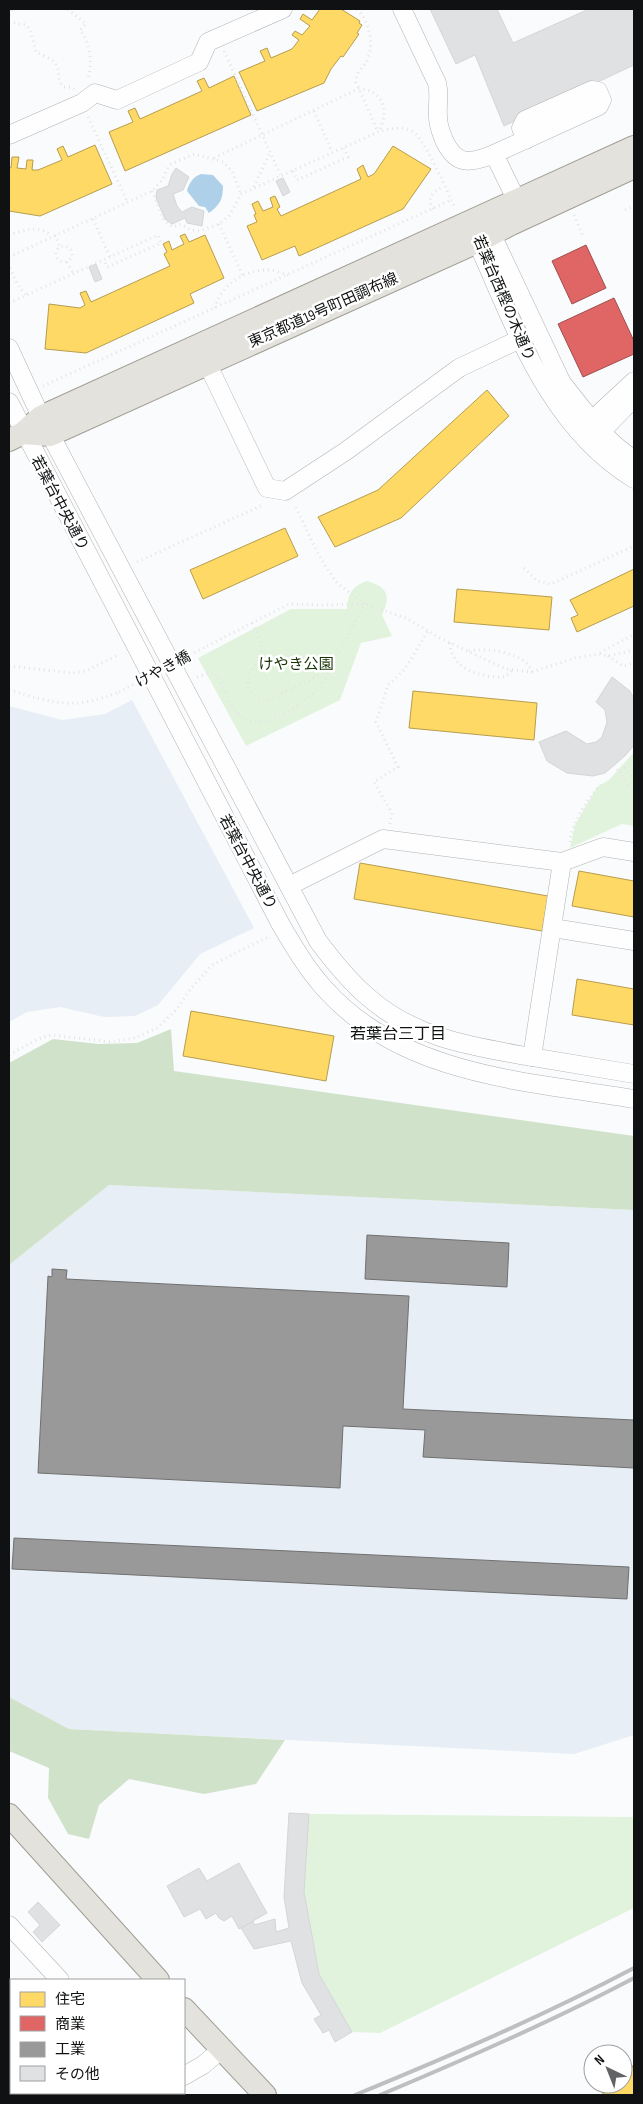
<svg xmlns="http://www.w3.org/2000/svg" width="643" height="2104" viewBox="0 0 643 2104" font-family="'Sofia Sans Condensed','Noto Sans JP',sans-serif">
<rect width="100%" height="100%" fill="#f9fbfd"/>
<g fill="#e7eef5">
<path d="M132,700L254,928L200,954L158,1005L135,1016L104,1017L60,1007L27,1012L9,1022V706L62,720L105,714Z"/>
<path d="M109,1185L634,1210V1735L574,1754L69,1729L9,1697V1265Z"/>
</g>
<g fill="#e2f3dd">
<path d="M367,581C388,587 391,596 382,615L392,636L361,643L340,700L246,746L198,658L291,609H347C348,594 352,586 367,581Z"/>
<path d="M634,752V826L622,824L570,848L575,825L597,787L609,780Z"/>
<path d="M309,1814L634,1817V1908L380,2033L352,2032L319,1974L304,1892Z"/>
</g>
<g fill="#d0e3ca">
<path d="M171,1029L174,1071L634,1136V1210L109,1185L9,1265V1063L53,1039L99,1044L137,1043Z"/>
<path d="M9,1697L69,1729L285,1740L256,1784L204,1794L129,1779L99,1805L89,1839L68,1834L48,1798L49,1768L9,1751Z"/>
</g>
<path fill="#afd0e9" d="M201,174L213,175L223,186C223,199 220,205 209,213L205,207L199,206L187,191C189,183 193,177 201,174Z"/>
<g fill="#ffd966" stroke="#b79d4d">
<path d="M320,9H341L360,21L359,23L362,25L357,33L359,34L343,57L341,56L331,69L324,83L257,111L239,72L265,61L260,51L267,48L271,58L292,49L299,40L292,35L295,31L302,35L310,26L300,19L303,14L312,20Z"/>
<path d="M234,76L251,115L125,171L109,132L133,122L128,111L135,108L140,119L202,91L197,81L204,78L209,88Z"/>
<path d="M95,145L112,184L40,216L9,211V167L11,168L12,157H19L17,168L26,169L27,160H33L32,170H38L62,160L57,149L63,146L68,157Z"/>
<path d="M393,146L431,169L403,209L299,256L295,246L262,260L247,226L257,222L254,215L256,214L252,204L258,201L263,211L273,207L270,198L275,196L280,207L277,209L281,216L361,179L357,169L363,165L368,177L374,174Z"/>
<path d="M185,234L189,242L205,235L224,278L190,294L194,303L86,353L45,349L49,304L80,308L85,305L80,293L86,291L91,302L170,266L164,254L167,252L163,244L169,241L172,250L184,244L180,236Z"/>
<path d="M487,390L509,416L401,518L335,547L318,517L378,490Z"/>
<path d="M285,528L298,556L203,599L190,570Z"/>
<path d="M634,569V606L577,632L571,618L578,615L570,600Z"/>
<path d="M457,589L552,597L549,630L454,622Z"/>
<path d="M413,691L537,703L534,740L409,728Z"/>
<path d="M360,863L548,896L542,931L354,899Z"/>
<path d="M579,871L634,881V917L572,906Z"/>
<path d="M577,979L634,989V1025L572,1015Z"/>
<path d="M191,1011L334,1036L326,1081L183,1056Z"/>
<path d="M631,2064L634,2069V2095H601L616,2084H623V2069Z"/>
</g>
<g fill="#e06666" stroke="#a14c4d">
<path d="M586,245L606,288L572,304L552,261Z"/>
<path d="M614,298L634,341V354L583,377L558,324Z"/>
</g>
<g fill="#999" stroke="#707070">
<path d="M367,1235L509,1243L507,1287L365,1279Z"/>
<path d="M52,1269L67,1270L66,1279L409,1296L403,1409L634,1420V1468L423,1457L425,1430L343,1426L340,1488L38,1473L48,1276L52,1277Z"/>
<path d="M14,1538L629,1567L627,1599L12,1569Z"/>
</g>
<g fill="#dfe1e3" stroke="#d4d6d7">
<path d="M430,9H497L513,43L589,9H634V65L504,126L475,55L456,64Z"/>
<path d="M176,168L189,177L183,190L173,194L177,206L182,212L192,207L204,211L202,226L187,223L185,218L172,224L165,219L156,198L157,190L168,186L172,174Z"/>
<path d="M283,178L290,192L283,196L276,181Z"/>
<path d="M96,264L102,279L95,282L89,267Z"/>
<path d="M612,677L630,691L634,699V745L626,755L605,773L593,776L567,773L547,761L539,742L566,731L587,744L596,742L602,737L607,722L605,710L596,702Z"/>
<path d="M289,1813L309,1814L304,1892L319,1974L352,2032L335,2042L329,2030L323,2033L314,2019L321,2015L302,1983L291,1941L254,1949L241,1928L253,1921L254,1925L275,1919L276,1932L289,1928L284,1897Z"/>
<path d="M239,1863L267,1913L239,1929L232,1916L224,1921L219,1918L216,1913L206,1919L200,1909L184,1917L167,1886L199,1868L207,1881Z"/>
<path d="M38,1902L60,1925L42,1942L33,1932L40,1925L28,1912Z"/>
</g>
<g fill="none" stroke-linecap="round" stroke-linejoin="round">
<g stroke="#b2b3b4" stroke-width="19">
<g id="minor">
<path d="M402,9L437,83C440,95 437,105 438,117C438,126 441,132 444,140C456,166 470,164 494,154L517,201"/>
<path d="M9,135L82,103L95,93L117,100L199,62L208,42L283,9"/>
<path d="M494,154L599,106L602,100L598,91L592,90L525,120L521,128L526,140"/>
<path d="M481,227L492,235L562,383L601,432L616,446L634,460"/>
<path d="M475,231L477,242C516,329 549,427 634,479"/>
<path d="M9,348L41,417L318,941C333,961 349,981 368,997C413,1037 469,1046 526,1056C562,1062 598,1068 634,1074"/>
<path d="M207,363L267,488L285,491L346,451L459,368L520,339"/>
<path d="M9,402L281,925C294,947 307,969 324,988C402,1076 526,1081 634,1099"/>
<path d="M591,421L634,381"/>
<path d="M601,432L634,398"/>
<path d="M289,886L383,839L562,862L603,847L634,852"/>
<path d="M553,928L634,941"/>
<path d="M532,1057L562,862"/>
<path d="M9,1925L60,1980"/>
<path d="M9,2044H11"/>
<path d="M184,2076L203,2065L221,2050"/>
<path d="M120,2095L130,2093"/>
</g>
</g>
<g stroke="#a09e94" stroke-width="24">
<g id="major">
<path d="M23,433L41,417L634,147"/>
<path d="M9,440L23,433L50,435L477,242L511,224L634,167"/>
<path d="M9,1815L158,1980"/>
<path d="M184,2009L265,2095"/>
</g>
</g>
<g stroke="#e4e4e4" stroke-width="3" stroke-dasharray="1 4" stroke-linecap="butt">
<path d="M68,9L86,24L80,30C90,42 93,62 88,78"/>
<path d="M357,9C369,21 374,41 368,58C365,68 356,69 356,82L378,132"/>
<path d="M9,15L12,9"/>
<path d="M9,22L26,25L30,29L36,52C42,55 51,58 55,63C61,71 56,80 64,87H72L74,89"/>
<path d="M224,51L281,176"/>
<path d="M314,111L332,152"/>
<path d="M88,117L128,203"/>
<path d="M214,158L358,89C383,89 390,111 379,131"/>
<path d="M293,171L297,180L348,157L344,148"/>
<path d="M254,187L270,152"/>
<path d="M152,191L164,220L173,227L181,224L191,230L200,231L219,224L229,216L241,194L378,132C390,129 402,125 413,132C425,139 448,193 455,208"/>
<path d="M433,209C426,199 433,190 444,187"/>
<path d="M625,210L634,206"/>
<path d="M574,215L583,236"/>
<path d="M93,219L110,257"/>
<path d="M219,224L243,276"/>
<path d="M9,235C22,231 40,224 51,236"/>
<path d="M55,235L60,247"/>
<circle cx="64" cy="254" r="8"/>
<path d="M9,257L152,191L163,179L166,171L171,164L194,154L223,162L232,171L241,194"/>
<path d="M67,262L74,274"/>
<path d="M9,263C12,276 17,285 26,295"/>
<path d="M9,303C59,280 108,258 158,235L161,243L107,267L104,259"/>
<path d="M215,308C220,285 246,269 269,270C275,270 282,273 288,275"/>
<path d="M43,386L451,200"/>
<path d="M137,562L263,505"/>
<path d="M524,568L537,581L551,584L634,546"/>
<path d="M252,623C256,632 262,640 262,649C262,665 242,672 249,689C253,698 261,699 269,700L328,671"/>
<path d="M450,643C451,670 482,678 505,677L512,670"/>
<path d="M207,646L289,604L320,605L365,604L408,619L440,638L506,669L532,672L575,658L599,654L608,656L634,650"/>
<path d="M469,651C486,647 527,653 532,672"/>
<path d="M600,653L634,634"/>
<path d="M608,656L623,666L634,663"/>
<path d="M9,666L72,673L86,671L118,655"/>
<path d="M197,677L213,672C225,685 228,705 242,717C262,734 304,704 319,688C324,682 328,672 332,665C343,644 354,624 365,604L336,582L318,554L295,505"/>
<path d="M9,690C55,703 72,711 119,692"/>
<path d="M614,765L619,772L625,768L634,779"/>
<path d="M619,772L628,786"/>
<path d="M390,824L392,813L374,782L398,767L376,722L388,685L405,669L428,631"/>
<path d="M570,842C570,826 591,791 604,783"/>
<path d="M9,1055L38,1039L51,1035L111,1042L135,1038L157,1028L177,1009L188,992L212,965L268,937"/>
</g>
<use href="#minor" stroke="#fefeff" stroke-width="18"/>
<use href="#major" stroke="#e4e2dd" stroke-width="22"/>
<g stroke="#bebfbf" stroke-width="4">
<path d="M355,2095C450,2056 543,2016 634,1968"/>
<path d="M380,2095C466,2059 551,2022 634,1978"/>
</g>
<path stroke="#e4e4e4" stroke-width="3" stroke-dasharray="1 4" stroke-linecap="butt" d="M119,692L207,646"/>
</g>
<g text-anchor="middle" stroke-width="5" stroke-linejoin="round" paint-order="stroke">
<g font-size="15" fill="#0f1112" stroke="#fff">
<text transform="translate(504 298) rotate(67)" y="5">若葉台西樫の木通り</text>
<text transform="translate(323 310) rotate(-24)" y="5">東京都道19号町田調布線</text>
<text transform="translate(60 503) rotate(62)" y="5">若葉台中央通り</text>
<text transform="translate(163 669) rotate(-28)" y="5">けやき橋</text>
<text transform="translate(248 862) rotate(62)" y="5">若葉台中央通り</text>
</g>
<g font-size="15" fill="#163304" stroke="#fff">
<text x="296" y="669">けやき公園</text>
</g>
<g font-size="16" fill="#0f1112" stroke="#fff">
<text x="398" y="1039">若葉台三丁目</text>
</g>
</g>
<rect width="643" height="2104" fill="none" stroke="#0f1112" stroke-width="20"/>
<rect x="10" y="1979" width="175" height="115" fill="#ffffff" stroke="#9fa0a0"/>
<rect x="20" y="1992" width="25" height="15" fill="#ffd966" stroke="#9fa0a0"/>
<text x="55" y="2004" font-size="15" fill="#0f1112">住宅</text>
<rect x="20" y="2016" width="25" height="15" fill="#e06666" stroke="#9fa0a0"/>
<text x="55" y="2029" font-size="15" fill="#0f1112">商業</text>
<rect x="20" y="2042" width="25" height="15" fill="#999999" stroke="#9fa0a0"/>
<text x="55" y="2054" font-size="15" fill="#0f1112">工業</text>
<rect x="20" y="2066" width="25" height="15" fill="#dfe1e3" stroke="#9fa0a0"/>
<text x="55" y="2079" font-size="15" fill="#0f1112">その他</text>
<g transform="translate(608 2069) rotate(317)"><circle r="24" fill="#ffffff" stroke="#9fa0a0"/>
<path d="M0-4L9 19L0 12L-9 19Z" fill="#616364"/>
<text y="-8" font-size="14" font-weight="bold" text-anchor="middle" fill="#0f1112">N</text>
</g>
</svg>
